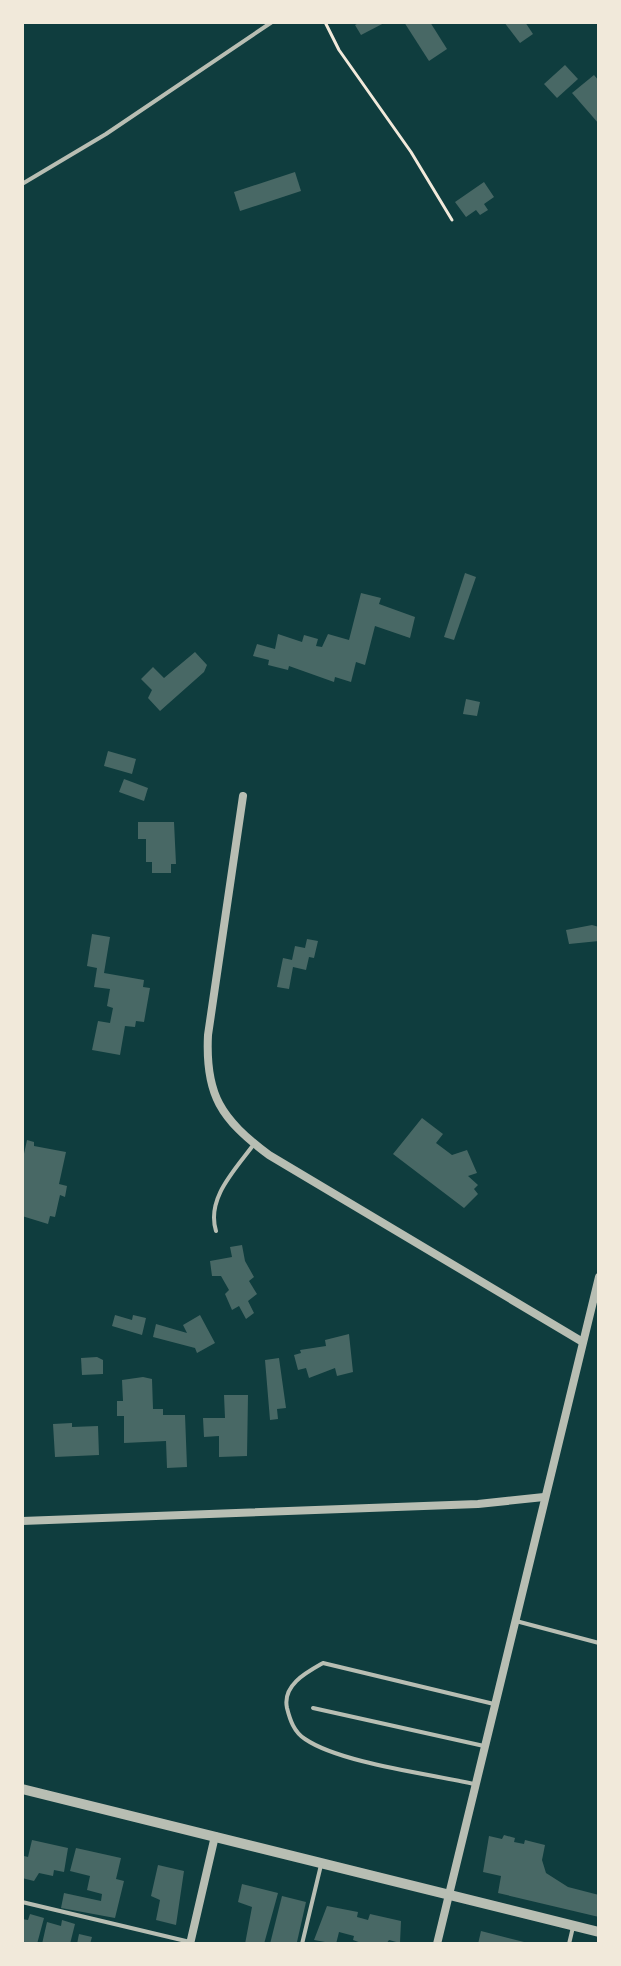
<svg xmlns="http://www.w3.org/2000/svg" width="621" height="1966" viewBox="0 0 621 1966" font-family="'Public Sans',sans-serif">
<rect width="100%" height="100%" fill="#0f3d3e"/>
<g fill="#486865">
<path d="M360,22H386L361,35L355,25Z"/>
<path d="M404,22H430L447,49L429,61Z"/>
<path d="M504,22H525L533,34L520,43Z"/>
<path d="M565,65L578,79L557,98L544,84Z"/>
<path d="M594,75L599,81V124L572,93Z"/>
<path d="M295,172L301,191L240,211L234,192Z"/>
<path d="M484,182L494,197L484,204L488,210L480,215L476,210L466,217L455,202Z"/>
<path d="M465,573L476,577L454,640L444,637Z"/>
<path d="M361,593L381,598L379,604L415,617L410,638L375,626L365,665L356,662L351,682L335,677L334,682L289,666L288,670L268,665L269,660L253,656L257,644L275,649L278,634L302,642L304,635L318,639L316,646L322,647L328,634L349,640Z"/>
<path d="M195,652L207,665L204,672L160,711L148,698L152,690L141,679L153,667L164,678Z"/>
<path d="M466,699L480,702L477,716L463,714Z"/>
<path d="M108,751L136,759L132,774L104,766Z"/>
<path d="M124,779L148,788L144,801L119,792Z"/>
<path d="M138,822H174L176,864H171V873H152V862H146V839H138Z"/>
<path d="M592,925L599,927V941L569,944L566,930Z"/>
<path d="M92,934L110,937L104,973L144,980L143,987L150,988L144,1022L136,1021L135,1027L125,1026L120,1055L92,1050L98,1021L110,1023L113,1008L107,1006L110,989L94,987L97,968L87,966Z"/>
<path d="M307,939L318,941L314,958L309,957L306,970L293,967L289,989L277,987L283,958L292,960L295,946L305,948Z"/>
<path d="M422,1118L443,1134L436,1143L452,1155L467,1150L477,1173L468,1176L478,1185L474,1189L478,1194L464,1208L393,1154Z"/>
<path d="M27,1140L34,1142V1146L66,1152L59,1184L67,1186L65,1197L60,1195L55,1217L50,1216L48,1224L22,1216V1163Z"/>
<path d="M242,1245L245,1261L254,1277L249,1281L257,1294L248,1301L254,1313L246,1319L239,1306L232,1310L225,1294L229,1290L221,1276H212L210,1261L232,1257L230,1247Z"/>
<path d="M115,1315L132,1320L133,1315L146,1318L142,1335L112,1326Z"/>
<path d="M200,1315L215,1343L197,1353L195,1348L153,1337L156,1324L187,1333L183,1325Z"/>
<path d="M349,1334L353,1372L337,1376L335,1368L309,1378L306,1368L298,1370L294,1355L301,1353L300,1350L326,1346L325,1340Z"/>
<path d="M97,1357L103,1360V1374L82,1375L81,1358Z"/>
<path d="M279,1358L286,1408L277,1409L278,1419L270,1420L265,1360Z"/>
<path d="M143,1377L152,1379L153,1409H163V1415H185L187,1467L167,1468L166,1441L124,1443V1416H117V1401H123L122,1380Z"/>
<path d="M224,1395H248L247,1456L219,1457V1436L204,1437L203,1418H225Z"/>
<path d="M72,1423V1427L98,1426L99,1455L55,1457L53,1424Z"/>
<path d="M504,1835L515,1838L514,1842L524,1844L525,1840L545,1845L542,1860L546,1873L568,1887L599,1895V1917L498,1893L501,1876L483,1872L489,1836L502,1839Z"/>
<path d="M32,1840L68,1848L64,1872L54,1870L53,1876L39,1873L34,1881L22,1878L24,1856L28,1857Z"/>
<path d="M76,1848L121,1858L116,1879L124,1881L115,1918L61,1908L64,1893L101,1901L102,1894L87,1890L90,1876L70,1871Z"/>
<path d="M158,1865L184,1871L176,1925L156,1920L160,1900L151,1896Z"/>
<path d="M242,1884L278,1893L264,1944H245L252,1907L238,1902Z"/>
<path d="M282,1896L306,1902L297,1942L270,1944Z"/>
<path d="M327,1906L358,1912L357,1917L368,1920L370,1914L401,1921L400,1943L389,1940L386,1944H364L353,1940L354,1936L339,1932L336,1944L314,1940Z"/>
<path d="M30,1914L44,1918L37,1944H22V1919L28,1920Z"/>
<path d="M62,1920L75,1924L70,1944H42L47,1922L61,1926Z"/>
<path d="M481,1931L528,1943L527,1944H478Z"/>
<path d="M79,1934L92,1937L90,1944H77Z"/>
</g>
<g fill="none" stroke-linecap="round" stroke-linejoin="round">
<path stroke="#f1e9da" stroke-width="3" d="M325,22L339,50L411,152L452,220"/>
<g stroke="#b8beb3" stroke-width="4">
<path d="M22,184L106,134L272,22"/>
<path d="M216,1231C206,1198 235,1170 254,1144"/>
<path d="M516,1621L599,1643"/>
<path d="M313,1708L484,1746"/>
<path d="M474,1784C430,1774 340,1763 305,1739C294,1732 290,1720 287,1708C282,1685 307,1672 323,1663L494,1704"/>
<path d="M22,1902L190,1942"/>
<path d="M302,1944L321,1865"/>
<path d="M569,1944L573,1927"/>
</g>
<g stroke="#b8beb3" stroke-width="8">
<path d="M243,796L208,1035C205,1095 221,1119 269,1155L581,1341"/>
<path d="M22,1521L478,1504L544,1497"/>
<path d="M190,1944L215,1836"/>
<path d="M437,1944L599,1277"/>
</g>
<path stroke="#b8beb3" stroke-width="10" d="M22,1789L599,1932"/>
</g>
<rect width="621" height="1966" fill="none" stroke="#f1e9da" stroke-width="48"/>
</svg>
